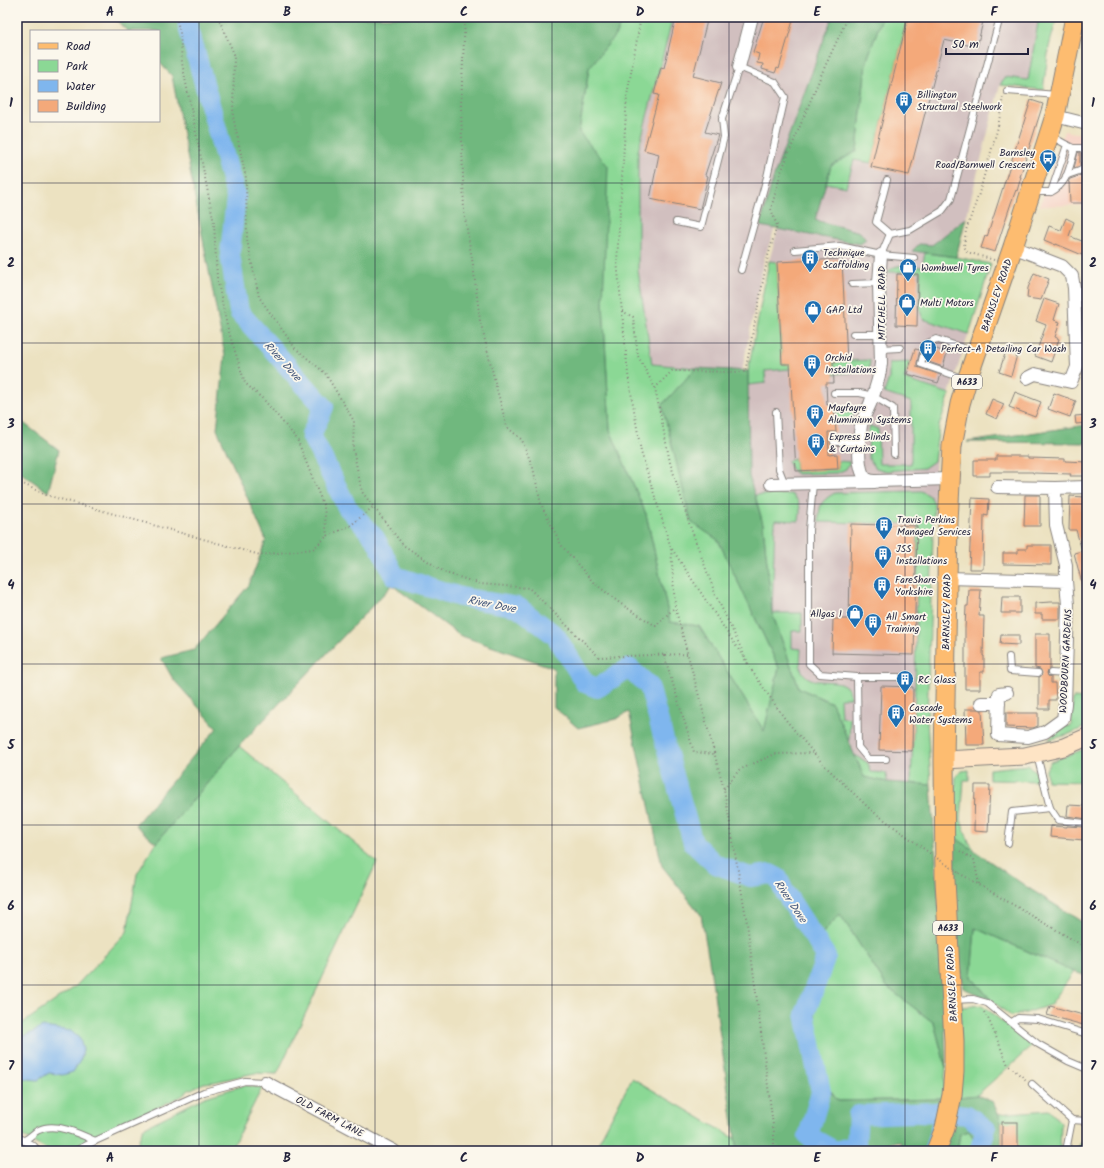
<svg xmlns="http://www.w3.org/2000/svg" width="1104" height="1168" viewBox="0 0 1104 1168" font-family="Kalam,sans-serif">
<rect width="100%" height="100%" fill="#fbf7ec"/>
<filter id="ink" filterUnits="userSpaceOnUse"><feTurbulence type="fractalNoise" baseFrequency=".025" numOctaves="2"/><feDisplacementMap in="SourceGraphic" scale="8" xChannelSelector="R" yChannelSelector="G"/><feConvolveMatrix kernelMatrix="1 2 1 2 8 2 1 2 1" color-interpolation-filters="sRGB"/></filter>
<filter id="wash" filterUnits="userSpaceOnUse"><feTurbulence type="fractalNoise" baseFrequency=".012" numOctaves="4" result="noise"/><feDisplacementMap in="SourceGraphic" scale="16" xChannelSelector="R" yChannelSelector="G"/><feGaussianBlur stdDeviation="0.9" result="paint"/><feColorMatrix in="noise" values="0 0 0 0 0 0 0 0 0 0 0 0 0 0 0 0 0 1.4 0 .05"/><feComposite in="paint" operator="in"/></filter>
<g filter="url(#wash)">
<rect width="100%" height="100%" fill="#ece2c1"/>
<g fill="#f6d2c5">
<path d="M1064,131L1087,135V205L1040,206Z"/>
<path d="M900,1141L902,1151H864L871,1146Z"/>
</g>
<g fill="#d1bfbf">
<path d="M673,17H832L773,179L760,226L775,228L764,259L742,371L696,368L652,364L638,270V151Z"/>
<path d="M882,17H1057L1049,47L1043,90L1000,85L956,257L991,264L939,426L936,450L934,503L927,720L931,785L887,782L864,777L832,703L799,688L772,613L763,524L749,476L748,371L769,261L778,229L860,244V232L815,221L831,166Z"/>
</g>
<g fill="#8bd895" stroke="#567d68">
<path d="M621,17H673L638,151V270L652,364L696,368L662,405L691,521L718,540L779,668L764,731L699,626L670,622L646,514L610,430L603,304L579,132L589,68L614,36Z"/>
<path d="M882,17H908L872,163L854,160L846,187L826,183L831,166L857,151L866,63Z"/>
<path d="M1039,17H1057L1049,47L1043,90L1000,85L1005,77L1028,80Z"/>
<path d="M925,253L956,257L991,264L969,334L923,319L920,311V272H888C896,262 910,266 922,267Z"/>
<path d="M769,261L777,262L782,364L870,360L869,371L833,374L790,369L765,371L766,383L748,385V371Z"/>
<path d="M910,362L904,379L950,394L939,426L934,461L924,468L886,471L876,468L869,459L868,434L870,426L878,429L879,464H911V402L884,393L889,378V363Z"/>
<path d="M854,412L851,422L836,424L835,413Z"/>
<path d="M795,459L796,471L838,469V461L850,462L846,469L837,473L797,474L791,469L787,461Z"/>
<path d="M921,491L930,496L934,503L927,720L931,785L911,783L915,687L918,524L819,522C819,506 820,501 835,493Z"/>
<path d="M791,494C801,501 801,509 799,521L775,520L772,613H802V631H792V648L801,649C801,655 799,664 802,671C813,692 847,669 851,698H840L841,717L850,718L849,742L832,703L799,688L772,613L763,524L755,495Z"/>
<path d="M1073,698L1085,699V727L1067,735L1048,740L1062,726H1071Z"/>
<path d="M239,746L377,862L277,1074L255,1073L214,1082L204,1083L189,1090L182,1096L65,1151H49L17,1133V1027L75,987L127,932L137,874L156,843Z"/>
<path d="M1087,748V782L1047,781L1046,770L1050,762Z"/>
<path d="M855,755L868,763L871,772L886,773L887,782L864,777Z"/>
<path d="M1028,765L1035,771L1039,781L989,780V769Z"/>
<path d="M969,770V780H964L961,820L969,842L976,852L953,836L956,776L962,771Z"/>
<path d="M840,914L887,987L934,1023L946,1068L943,1099L838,1101L823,1082L815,1014L830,962L818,938Z"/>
<path d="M975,928L1074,972L1050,1005L1026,1013L1011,1016L992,1001L971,977Z"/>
<path d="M982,1005L1032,1046L977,1095L959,1097L961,1007Z"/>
<path d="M632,1078L736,1139L737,1151H594Z"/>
<path d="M245,1085L262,1088L230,1151H135L143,1128L205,1097Z"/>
<path d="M1049,1110L1061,1123L1060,1151H1002L1001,1121L998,1114Z"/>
<path d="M969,1131L982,1151H957L960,1134Z"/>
</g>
<g fill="#70b87e" stroke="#496d5c">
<path d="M113,17H622L617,33L589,68L579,132L608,166L603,304L610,430L646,514L670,622L699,626L764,731L779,668L718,540L691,522L662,405L696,368L748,371L749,476L763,524L772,613L799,688L832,703L864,777L887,782L931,785L944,982L946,1068L934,1023L887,987L840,914L818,938L830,962L815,1014L823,1082L838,1101L943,1099L928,1151H902L900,1141L871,1146L864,1151H737L709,960L701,915L662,866L629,712L616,719L578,728L554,707V668L459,635L392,585L239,746L156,843L135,825L217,728L173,679L161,658L194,650L249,585L266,540L217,429L225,356L172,76L159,62V31H127Z"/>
<path d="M832,17H882L866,63L857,151L831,166L815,220L860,232L866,240L860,244L760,226L773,179Z"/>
<path d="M966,218L956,257L912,251L919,244L932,245Z"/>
<path d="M17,418L59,450L48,492L17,470Z"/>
<path d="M1087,425V443L967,442Z"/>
<path d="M1085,686H1087V726L1085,727Z"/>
<path d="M953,836L1027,887L1087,925V976L1074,972L975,928L971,977L992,1001L963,988L954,920Z"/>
<path d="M977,1095L993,1102L1001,1121L1002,1151H982L969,1131L960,1134L957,1151H944L959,1097Z"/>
<path d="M1087,1137V1151H1075L1085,1138Z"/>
</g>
<path fill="#7fb6ee" stroke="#506c94" d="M43,1027L71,1031L80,1039L83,1050L81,1059L73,1072L62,1075L49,1073L38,1080L20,1078L17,1073V1040Z"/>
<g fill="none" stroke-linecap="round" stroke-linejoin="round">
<path stroke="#7fb6ee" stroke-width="3.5" d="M925,1151L936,1112"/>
<path stroke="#7fb6ee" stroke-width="20" d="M187,17L188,26L236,197L230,254L239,312L324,407L311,435L347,507L375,538L395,576L460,597L518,607L556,636L585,683L597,688L629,668L649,686L693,843L715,864L750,877L770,874L778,878L784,891L826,956L805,1014L821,1092L808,1136L835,1151L856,1145L858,1115L936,1112L967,1115L986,1129L979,1151"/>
</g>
<g id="blocks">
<g fill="#f4a97a">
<path d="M676,17H708L693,76L721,83L705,132L718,135L705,175L708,176L700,209L650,199L659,154L644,150L659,95L654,94L661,67L664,68Z"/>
<path d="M764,17H794L779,69L777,68L775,73L762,69L763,64L757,63L759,54L753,52Z"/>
<path d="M908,17H984L977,47L944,40L909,175L871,167Z"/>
<path d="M1031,100L1043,104L1020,177H1021L1017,191L1016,190L1011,203L995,252L981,248L985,236L987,237Z"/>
<path d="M1078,152L1080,153V166L1074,168Z"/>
<path d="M1087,171V203H1070L1069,182H1068L1070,179L1082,175Z"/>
<path d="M1066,218L1074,222L1069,236L1087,243V257L1056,244V245L1044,240L1049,226L1061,230Z"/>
<path d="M842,259L847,361L833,362L834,383H826L827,405L834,404L836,432H828L829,455L837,454L838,469L796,471L790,364H782L777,262Z"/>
<path d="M1034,273L1049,279L1041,300L1027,298L1028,288Z"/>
<path d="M897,274H918L917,326L896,325Z"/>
<path d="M1044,299L1059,304L1054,320L1060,322L1055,337L1059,339L1051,362L1035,356L1046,325L1036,321Z"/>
<path d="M934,348L947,353L943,367L926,361L928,353L931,354Z"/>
<path d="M915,349L920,350L917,363V367L941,375L938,383L907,374Z"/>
<path d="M1006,351L1017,355L1011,376L999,372Z"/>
<path d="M1015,392L1041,402L1035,417L1009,407Z"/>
<path d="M1054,393L1076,401L1070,417L1048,409Z"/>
<path d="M992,399L1004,404L997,419L986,414Z"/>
<path d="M1087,415V423L1076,424L1075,416Z"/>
<path d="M996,456H1028V458L1065,459V461L1087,462V476H1070L1071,474L1033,473V472H990V476H974V460H996Z"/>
<path d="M1025,495H1040V526H1024Z"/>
<path d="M1070,496L1085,497L1084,505H1087L1085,550L1087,549V591H1084L1074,553L1082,551L1076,530H1069Z"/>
<path d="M972,498L989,499L988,516L984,515L983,569H969Z"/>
<path d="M851,524L917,526L914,655L832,653L833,619H849Z"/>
<path d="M1027,545H1051V565L1003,564V553H1018V549H1027Z"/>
<path d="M969,590H981L979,616H984L983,656H984V672H980V689H965V629L966,606H968Z"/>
<path d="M1002,597H1020V613H1001Z"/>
<path d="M1051,602H1060V619H1042V614H1035V603Z"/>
<path d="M1035,634H1050V669L1048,670L1047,673L1048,676L1051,677V683H1055L1056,700H1049V709H1039V677L1041,676L1042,673L1040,669L1035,668Z"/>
<path d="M1001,635H1019V645L1000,644Z"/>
<path d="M881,686L913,687L912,751L879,750Z"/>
<path d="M965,709H977L982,710L984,745H966Z"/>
<path d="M1006,713H1038V726L1033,728L1006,727Z"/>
<path d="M975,785H990L988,832L974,831Z"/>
<path d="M1068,805L1087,806V819L1067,816Z"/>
<path d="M1051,826L1067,827V826L1085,827L1084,840L1050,837Z"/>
<path d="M1050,1006L1087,1016V1026L1047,1015Z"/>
<rect x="1002" y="1122" width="16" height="29"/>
</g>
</g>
</g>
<g filter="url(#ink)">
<use href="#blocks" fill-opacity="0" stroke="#87827e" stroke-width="1"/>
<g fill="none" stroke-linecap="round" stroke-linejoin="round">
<g stroke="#87827e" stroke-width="8">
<g id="lane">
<path d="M1007,91L1057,95"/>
<path d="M1066,176C1072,172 1079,173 1084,168L1085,152L1082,148H1073"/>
<path d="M887,180L876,222L890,234"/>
<path d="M1032,192H1051L1067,145L1051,136"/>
<path d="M1051,192C1067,184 1069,169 1074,152L1073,148L1067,145"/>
<path d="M676,222L701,227L724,137L722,119L739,67L775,82L785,97L767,177L741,270"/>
<path d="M890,234L910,230L942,211L951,199L1000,17"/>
<path d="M795,250L840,246L881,255L914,258"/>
<path d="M881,255L890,234"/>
<path d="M852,284L879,283"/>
<path d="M853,334H880"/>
<path d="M880,349L900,348"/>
<path d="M965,379L921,364L926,344L936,339L975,352"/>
<path d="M834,393H860L873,396L893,408L894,454"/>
<path d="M776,412L779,469L785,484"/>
<path d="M834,442H859"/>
<path d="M813,483L809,530V664L820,674L857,677H898"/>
<path d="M1009,657L1010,671L1038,673"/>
<path d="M1051,673L1066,674"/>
<path d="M857,677L858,747L868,759H886"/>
<path d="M1037,755L1050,808L1058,820L1085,823"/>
<path d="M1008,843L1012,812L1050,808"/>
<path d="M953,1000L973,999L987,1003L1038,1044L1068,1061L1087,1069"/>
<path d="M1012,1022L1018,1018L1038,1019L1087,1034"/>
<path d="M1032,1084L1072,1120L1066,1151"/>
<path d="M1072,1120L1087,1121"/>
<path d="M17,1137L34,1146L38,1151"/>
<path d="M23,1140C30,1139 33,1132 39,1130C55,1122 80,1134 95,1141"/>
<path d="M75,1151L95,1141L204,1092L245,1081L265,1082"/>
</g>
</g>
<g stroke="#87827e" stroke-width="14">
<g id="street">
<path d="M739,67L752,17"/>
<path d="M1055,116L1087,124"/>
<path d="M1013,247L1062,266L1072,276L1074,288L1077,367L1071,382L1035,374L1027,378"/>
<path d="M881,255L879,283L881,363C880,377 875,391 870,404C867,411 863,418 861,425C859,436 856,472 867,479C869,480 873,481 876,481L950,479"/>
<path d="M771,484L875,482"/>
<path d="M997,487L1055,488L1056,525L1066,565V581"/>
<path d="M1055,488L1087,487"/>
<path d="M947,578L1066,581L1068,605L1065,704L1063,719L1045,732L1028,737L998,735L999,694L1007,693"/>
<path d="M981,703H999"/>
<path d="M265,1082L394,1151"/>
</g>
</g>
<g stroke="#87827e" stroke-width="19">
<path id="secondary" d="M944,760L1025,756L1064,747L1087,737"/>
</g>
<g stroke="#87827e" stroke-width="21">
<path id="primary" d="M936,1151L945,1128L952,1095L954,1071V1041L945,880L944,760L948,522L952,446L960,404L967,380L1013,247L1055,116L1075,17"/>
</g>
<g stroke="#87827e" stroke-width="2" stroke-dasharray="1 3" stroke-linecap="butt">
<path d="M176,17L180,32L182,63L214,223L217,278L227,326L245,383L264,400L297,439L324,507L327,536"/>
<path d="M218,17L234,54L233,116L246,178L247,240L259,297L295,348L325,373L354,421L353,449L362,492L403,545L446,573L481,584L529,588L599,657L653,655L688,654"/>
<path d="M465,17L461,105L464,212L473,265L480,320L497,390L507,427L522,440L533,468L541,504L561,545L593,582L621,604L656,626L675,607"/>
<path d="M641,17L627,95L617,261L628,374L641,452L671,548L675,607L724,789L747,923L774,1133V1151"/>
<path d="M994,260L967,252L964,246L966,230L978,197L998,127L1003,97"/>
<path d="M622,311L633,317L638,356L655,388"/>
<path d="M17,481L46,495L260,555L313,549L327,536L350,526L373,507"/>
<path d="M672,549L748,664"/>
<path d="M664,655L694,752L714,754"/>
<path d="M752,671L716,596L690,526L670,462L655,388L672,371L745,372L768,256L777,226L771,209L781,172L822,73L848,17"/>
<path d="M752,671L785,719L823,764L871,810L931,854"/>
<path d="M724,789L739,770L775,754L812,753"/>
<path d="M960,851L974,860L979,884"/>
<path d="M959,873L1087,948"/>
<path d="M984,1012L988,1018L1008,1065L1026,1080"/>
</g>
<use href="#lane" stroke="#fff" stroke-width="6"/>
<use href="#street" stroke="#fff" stroke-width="12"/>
<use href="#secondary" stroke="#fee4c5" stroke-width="17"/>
<use href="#primary" stroke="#fdbc6f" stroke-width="19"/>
<path stroke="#87827e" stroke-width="2" stroke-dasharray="1 3" stroke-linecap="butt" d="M934,856L959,873"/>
</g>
</g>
<path fill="none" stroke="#22223b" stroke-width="1" stroke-opacity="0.55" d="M199,17V1151M375,17V1151M552,17V1151M729,17V1151M905,17V1151M17,183H1087M17,343H1087M17,504H1087M17,664H1087M17,825H1087M17,985H1087"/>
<defs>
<g id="building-pin" transform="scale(0.9)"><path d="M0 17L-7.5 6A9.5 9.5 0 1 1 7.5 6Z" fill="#1f6fb2" stroke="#fbf7ec"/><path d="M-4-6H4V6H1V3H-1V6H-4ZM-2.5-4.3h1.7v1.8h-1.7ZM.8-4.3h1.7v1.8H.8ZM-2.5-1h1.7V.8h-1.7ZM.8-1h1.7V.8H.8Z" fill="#fff"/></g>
<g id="bus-pin" transform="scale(0.9)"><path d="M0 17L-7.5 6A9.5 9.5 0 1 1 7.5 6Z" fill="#1f6fb2" stroke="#fbf7ec"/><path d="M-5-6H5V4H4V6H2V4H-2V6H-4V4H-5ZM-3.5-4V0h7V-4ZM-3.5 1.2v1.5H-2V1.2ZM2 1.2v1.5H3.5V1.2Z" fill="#fff"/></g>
<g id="shop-pin" transform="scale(0.9)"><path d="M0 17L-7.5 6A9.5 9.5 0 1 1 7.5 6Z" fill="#1f6fb2" stroke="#fbf7ec"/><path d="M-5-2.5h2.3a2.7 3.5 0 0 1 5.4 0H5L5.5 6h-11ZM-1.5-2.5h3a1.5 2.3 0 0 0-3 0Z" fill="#fff"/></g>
</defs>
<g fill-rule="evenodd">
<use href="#building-pin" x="904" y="100"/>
<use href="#bus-pin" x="1048" y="158"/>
<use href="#building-pin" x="810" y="258"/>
<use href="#shop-pin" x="908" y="267"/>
<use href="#shop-pin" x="907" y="302"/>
<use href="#shop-pin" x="813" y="309"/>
<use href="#building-pin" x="928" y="348"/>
<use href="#building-pin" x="812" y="363"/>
<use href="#building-pin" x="815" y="413"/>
<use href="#building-pin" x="816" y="442"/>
<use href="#building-pin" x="884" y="525"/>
<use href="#building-pin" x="883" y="554"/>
<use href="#building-pin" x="882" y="585"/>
<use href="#shop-pin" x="855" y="613"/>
<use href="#building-pin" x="873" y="622"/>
<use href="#building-pin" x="905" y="679"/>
<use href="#building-pin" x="896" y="713"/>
</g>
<g text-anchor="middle" stroke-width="3.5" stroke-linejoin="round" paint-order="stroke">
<g fill="#fbf7ec" stroke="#636270" stroke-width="1">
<rect x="952" y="375" width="30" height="14" rx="3"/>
<rect x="933" y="921" width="30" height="14" rx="3"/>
</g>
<g font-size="9" font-weight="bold" fill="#22223b">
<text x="967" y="385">A633</text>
<text x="948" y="931">A633</text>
</g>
<g font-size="10" fill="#22223b" stroke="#fbf7ec" text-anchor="start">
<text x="917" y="98">Billington<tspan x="917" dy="12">Structural Steelwork</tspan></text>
<text x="1035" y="156" text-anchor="end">Barnsley<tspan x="1035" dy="12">Road/Barnwell Crescent</tspan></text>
<text x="823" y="256">Technique<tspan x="823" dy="12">Scaffolding</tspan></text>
<text x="921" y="271">Wombwell Tyres</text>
<text x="920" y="306">Multi Motors</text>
<text x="826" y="313">GAP Ltd</text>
<text x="941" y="352">Perfect-A Detailing Car Wash</text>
<text x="825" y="361">Orchid<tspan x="825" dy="12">Installations</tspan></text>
<text x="828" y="411">Mayfayre<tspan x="828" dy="12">Aluminium Systems</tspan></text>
<text x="829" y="440">Express Blinds<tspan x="829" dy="12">&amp; Curtains</tspan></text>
<text x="897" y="523">Travis Perkins<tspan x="897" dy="12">Managed Services</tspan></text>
<text x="896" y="552">JSS<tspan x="896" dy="12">Installations</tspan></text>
<text x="895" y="583">FareShare<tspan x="895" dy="12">Yorkshire</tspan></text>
<text x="842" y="617" text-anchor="end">Allgas 1</text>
<text x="886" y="620">All Smart<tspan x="886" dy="12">Training</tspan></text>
<text x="918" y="683">RC Glass</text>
<text x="909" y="711">Cascade<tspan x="909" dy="12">Water Systems</tspan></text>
</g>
<g font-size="10" fill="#22223b" stroke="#fbf7ec">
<text transform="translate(996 295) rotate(-71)" y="4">BARNSLEY ROAD</text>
<text transform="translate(881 303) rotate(-90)" y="4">MITCHELL ROAD</text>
<text transform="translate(946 612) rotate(-89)" y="4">BARNSLEY ROAD</text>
<text transform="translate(1065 661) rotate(-87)" y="4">WOODBOURN GARDENS</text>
<text transform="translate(951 984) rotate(-93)" y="4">BARNSLEY ROAD</text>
<text transform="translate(330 1116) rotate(28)" y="4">OLD FARM LANE</text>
</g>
<g font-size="11" font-style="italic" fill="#43567a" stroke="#fbf7ec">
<text transform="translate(283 361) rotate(48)" y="4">River Dove</text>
<text transform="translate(492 604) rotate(11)" y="4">River Dove</text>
<text transform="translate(791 901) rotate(56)" y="4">River Dove</text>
</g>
</g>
<rect width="1104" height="1168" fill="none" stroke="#fbf7ec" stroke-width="44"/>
<rect x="30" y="30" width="130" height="92" fill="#fbf7ec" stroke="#a4a2a5"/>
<rect x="38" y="43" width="20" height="6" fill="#fdbc6f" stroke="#a4a2a5"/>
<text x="66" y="50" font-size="12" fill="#22223b">Road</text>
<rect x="38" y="60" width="20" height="12" fill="#8bd895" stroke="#a4a2a5"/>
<text x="66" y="70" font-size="12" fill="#22223b">Park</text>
<rect x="38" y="80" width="20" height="12" fill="#7fb6ee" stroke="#a4a2a5"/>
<text x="66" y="90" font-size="12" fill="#22223b">Water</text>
<rect x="38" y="100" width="20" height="12" fill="#f4a97a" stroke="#a4a2a5"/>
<text x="66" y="110" font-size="12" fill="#22223b">Building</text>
<path d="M946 48v6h82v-6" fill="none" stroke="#22223b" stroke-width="2"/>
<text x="952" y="48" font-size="12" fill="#22223b" stroke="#fbf7ec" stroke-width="3" paint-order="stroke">50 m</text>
<rect x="22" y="22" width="1060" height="1124" fill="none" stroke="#22223b" stroke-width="1.5"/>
<g font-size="13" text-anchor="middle" font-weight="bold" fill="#22223b">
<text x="110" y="16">A</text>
<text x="287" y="16">B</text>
<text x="464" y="16">C</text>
<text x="640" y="16">D</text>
<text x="817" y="16">E</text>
<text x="994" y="16">F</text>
<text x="11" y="107">1</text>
<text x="1093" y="107">1</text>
<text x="11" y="267">2</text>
<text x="1093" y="267">2</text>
<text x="11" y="428">3</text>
<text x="1093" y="428">3</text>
<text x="11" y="589">4</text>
<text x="1093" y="589">4</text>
<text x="11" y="749">5</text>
<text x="1093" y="749">5</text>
<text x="11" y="910">6</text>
<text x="1093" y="910">6</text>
<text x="11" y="1070">7</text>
<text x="1093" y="1070">7</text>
<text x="110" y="1162">A</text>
<text x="287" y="1162">B</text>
<text x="464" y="1162">C</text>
<text x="640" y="1162">D</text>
<text x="817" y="1162">E</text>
<text x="994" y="1162">F</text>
</g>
</svg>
